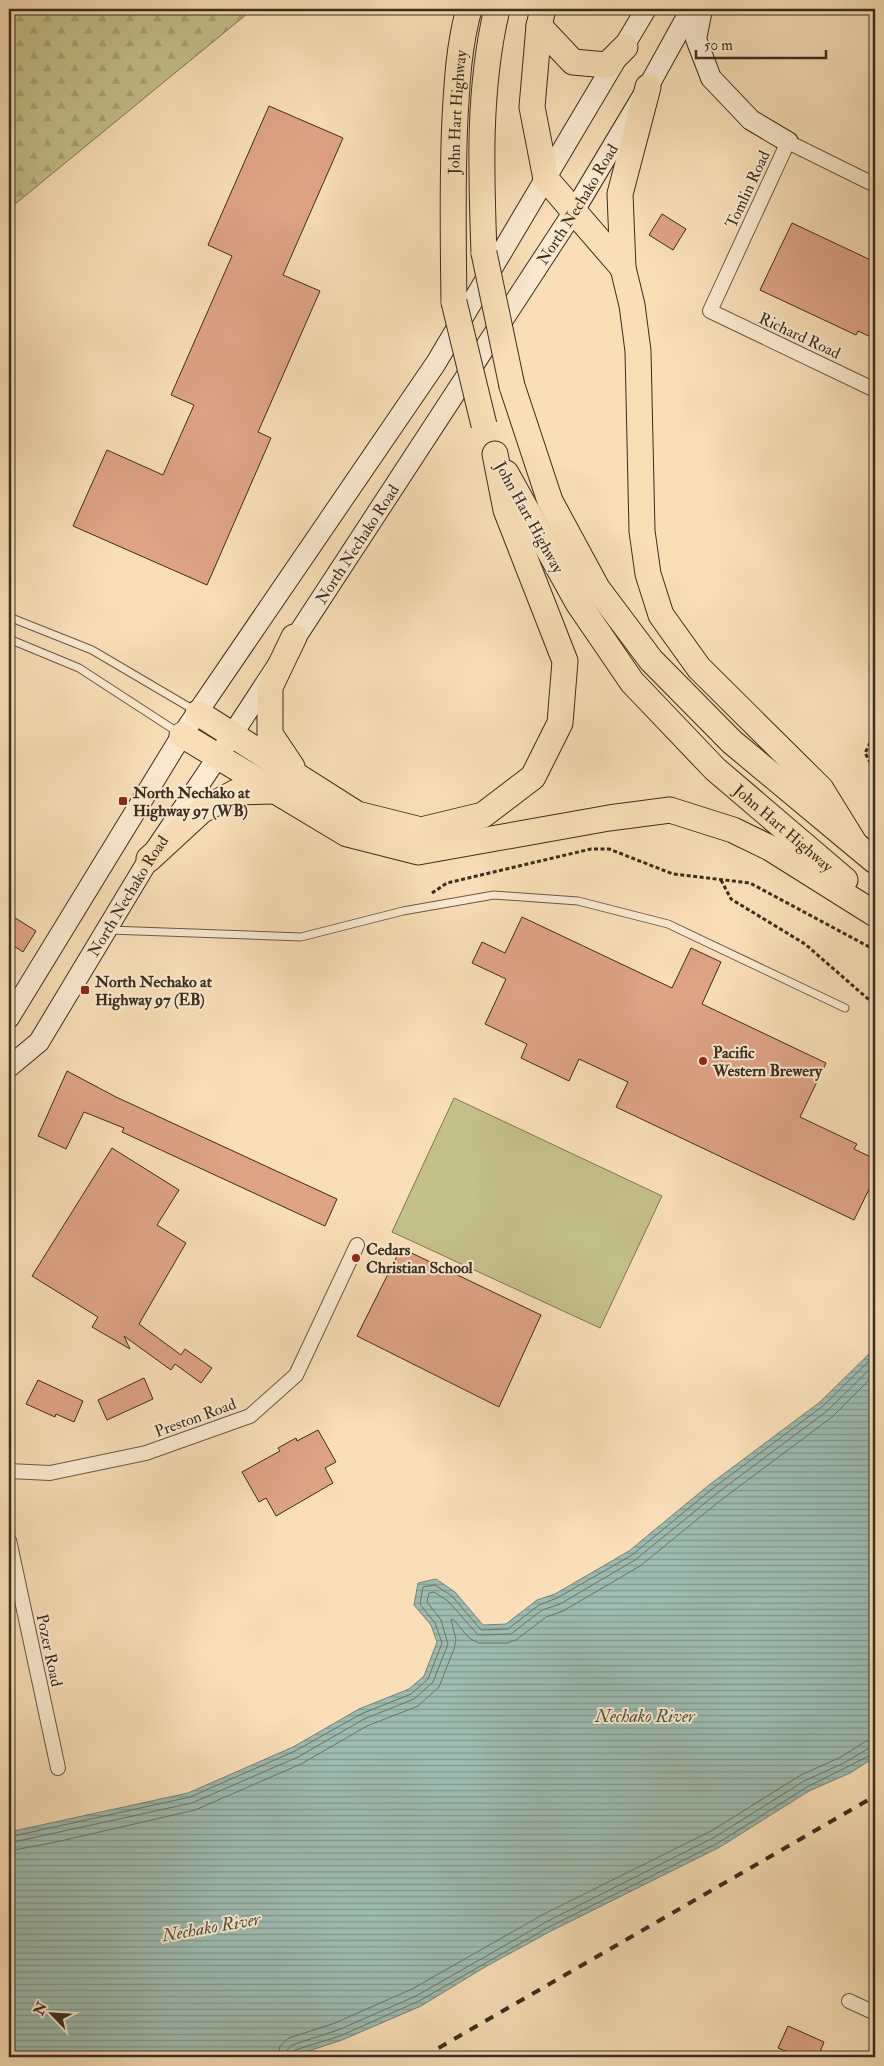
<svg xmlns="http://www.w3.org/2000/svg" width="884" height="2066" viewBox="0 0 884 2066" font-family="'IM FELL Double Pica',serif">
<defs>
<pattern id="forest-firs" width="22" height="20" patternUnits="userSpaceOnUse" patternTransform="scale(1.25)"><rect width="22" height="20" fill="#c4c08a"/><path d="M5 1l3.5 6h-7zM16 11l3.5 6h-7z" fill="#a9a577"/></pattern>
<pattern id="water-rules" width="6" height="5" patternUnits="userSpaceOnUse" patternTransform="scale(1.25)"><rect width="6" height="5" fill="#9ebcb1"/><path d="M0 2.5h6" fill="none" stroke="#82998f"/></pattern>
</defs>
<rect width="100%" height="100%" fill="#f9deb7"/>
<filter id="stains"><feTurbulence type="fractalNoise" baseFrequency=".004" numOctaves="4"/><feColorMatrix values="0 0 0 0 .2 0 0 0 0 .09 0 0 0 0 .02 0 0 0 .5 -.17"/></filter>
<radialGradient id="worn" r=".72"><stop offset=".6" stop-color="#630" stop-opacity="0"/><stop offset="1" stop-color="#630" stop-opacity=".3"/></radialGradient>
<path fill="url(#forest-firs)" stroke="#7f7654" d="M9,9H253L9,209Z"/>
<path fill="#c4c08a" stroke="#7f7654" d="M454,1098L662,1196L600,1328L392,1232Z"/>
<path fill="url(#water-rules)" stroke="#768377" d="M875,1348V1757L850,1773L809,1791L720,1847L551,1931L485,1967L421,2006L342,2040L290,2057H9V1832L188,1793L293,1747L359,1709L409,1689L424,1676L437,1642L431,1625L414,1605L418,1583L436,1579L455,1592L483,1625L506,1624L537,1600L555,1594L629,1551L709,1485L820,1402Z"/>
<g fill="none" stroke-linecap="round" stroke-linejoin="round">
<g stroke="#6c7468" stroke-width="1">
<path d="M9,1837L190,1797L295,1751L361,1714L411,1694L428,1679L442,1643L435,1623L420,1604L423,1587L435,1585L452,1596L481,1630L508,1629L539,1605L557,1598L632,1555L712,1489L823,1406L875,1355"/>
<path d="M9,1843L192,1803L298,1757L364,1719L414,1699L433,1682L448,1644L441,1620L427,1602L429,1593L434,1592L448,1601L478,1635L511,1634L542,1610L560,1604L635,1560L716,1494L827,1411L875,1364"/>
<path d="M9,1851L56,1842L195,1810L301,1764L367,1726L418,1706L439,1687L454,1649L456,1640L451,1619L454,1620L469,1638L478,1643H507L516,1640L546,1617L563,1611L640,1566L721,1500L832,1417L875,1374"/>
<path d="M278,2057L280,2046L289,2038L335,2023L412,1989L542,1915L711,1831L801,1775L841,1757L866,1741L875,1740"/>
<path d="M285,2057L287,2050L292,2045L338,2030L416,1996L546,1922L715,1837L804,1781L844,1763L869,1748L875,1747"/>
<path d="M291,2057L295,2050L340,2036L419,2001L549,1927L718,1843L807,1787L875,1753"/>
</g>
</g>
<g fill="#dfa386" stroke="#3a2d1f">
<path d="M269,106L343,138L283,275L320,291L258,432L271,438L207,585L73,526L107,450L163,475L194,405L171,395L232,256L208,245Z"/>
<path d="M662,214L686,229L673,250L649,235Z"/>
<path d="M792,223L875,262V339L858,331L856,335L760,290Z"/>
<path d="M9,914L36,931L23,952L9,943Z"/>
<path d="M522,917L672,988L691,948L721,962L702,1004L826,1063L800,1117L857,1144L854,1149L875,1159V1177L854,1220L616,1107L628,1082L579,1059L569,1081L521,1058L527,1044L485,1024L506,979L472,963L482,942L505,953Z"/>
<path d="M67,1071L116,1097L337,1199L325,1226L122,1132L124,1128L84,1112L66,1149L38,1136Z"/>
<path d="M112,1148L179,1190L157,1225L186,1243L139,1324L181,1355L185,1349L212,1368L201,1383L175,1364L171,1370L124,1336L130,1349L92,1327L98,1317L32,1276Z"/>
<path d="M401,1248L541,1315L499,1407L357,1336Z"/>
<path d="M144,1378L153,1399L107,1420L98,1400Z"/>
<path d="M38,1380L83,1401L74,1422L56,1414L55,1417L26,1404Z"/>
<path d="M318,1430L336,1462L325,1468L333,1483L276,1516L266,1498L259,1502L242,1472L280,1451L278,1448L296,1438L297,1441Z"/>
<path d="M788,2026L824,2042L818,2057H800L778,2048Z"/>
</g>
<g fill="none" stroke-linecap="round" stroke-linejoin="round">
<g stroke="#6a5945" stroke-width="9">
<g id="lane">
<path d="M9,617L92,650L194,710"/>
<path d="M9,639L79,668L179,733"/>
<path d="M109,930L301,937L403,911L494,895L578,901L668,924L845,1008"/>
</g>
</g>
<g stroke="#6a5945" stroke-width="16">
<g id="street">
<path d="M875,185L788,142L710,311L875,390"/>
<path d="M9,1471L50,1473L146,1453L250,1416L296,1375L357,1245"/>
<path d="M9,1540L58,1768"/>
<path d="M849,2001L875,2013"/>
</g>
</g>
<g stroke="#3a2d1f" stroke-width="22">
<g id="secondary">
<path d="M702,9L696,39L711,78L751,120L788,142"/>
<path d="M9,1018L182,735L436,363L646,9"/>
<path id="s1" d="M9,1067L39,1042L149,859L217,758L574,211L648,87L691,9"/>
</g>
</g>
<g stroke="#3a2d1f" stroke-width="27">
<g id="highway">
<path d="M543,9L539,26L532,107L546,179L623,268"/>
<path d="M539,26L573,62L607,65L625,47"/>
<path d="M648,87L620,194L623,268L632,305L638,351L642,531L648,574L661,615L699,668L821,789L855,844"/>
<path d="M484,253C481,171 478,89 497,9"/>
<path id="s2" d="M454,302C453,240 452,179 455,118C457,81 459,45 469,9"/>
<path d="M512,386L550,501L597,588L651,660L732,742L875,861"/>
<path id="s3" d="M506,473L578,603L632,682L715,769L845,880"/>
<path d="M198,713L357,814L421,830L483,815L533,777L560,723L565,661L506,510L495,454"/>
<path d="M182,735L347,834L418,852L609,818L670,810L733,830L770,848L875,914"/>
<path d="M292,767L270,734V687L294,637"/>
<path d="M149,859L201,811L236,792L275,791"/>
</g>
</g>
<g stroke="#3a2d1f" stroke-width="3" stroke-dasharray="4 2.5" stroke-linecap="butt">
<path d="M875,738L870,743L865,753L875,771"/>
<path d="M721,880L731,899L805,944L875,1005"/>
<path d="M432,893L447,883L591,849H609L673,874L750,883L875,950"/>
</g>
<use href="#lane" stroke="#fbead0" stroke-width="7"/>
<use href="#street" stroke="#fbead0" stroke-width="14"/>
<use href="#secondary" stroke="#fbead0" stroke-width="20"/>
<use href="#highway" stroke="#f9deb7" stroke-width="25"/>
<path stroke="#3a2d1f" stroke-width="4" stroke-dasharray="9 9" stroke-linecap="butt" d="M423,2057L875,1796"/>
<g stroke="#3a2d1f" stroke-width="27" stroke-linecap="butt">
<g id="highway-bridge">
<path d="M484,253L512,386"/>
<path d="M454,302L484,425"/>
</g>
</g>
<use href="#highway-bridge" stroke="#f9deb7" stroke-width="25"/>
</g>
<g fill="#8f2418" stroke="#fbead0" stroke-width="2">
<rect x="118" y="796" width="10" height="10" rx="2.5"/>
<rect x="80" y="985" width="10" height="10" rx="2.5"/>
<circle cx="703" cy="1061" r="5"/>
<circle cx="356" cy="1258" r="5"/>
</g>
<g text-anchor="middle" stroke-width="4" stroke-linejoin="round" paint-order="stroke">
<g font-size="16" fill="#3a2d1f" stroke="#fbead0">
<text dy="6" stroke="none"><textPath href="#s2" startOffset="190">John Hart Highway</textPath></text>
<text transform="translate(747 189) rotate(-65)" y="6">Tomlin Road</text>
<text dy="6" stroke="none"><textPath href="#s1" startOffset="1035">North Nechako Road</textPath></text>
<text transform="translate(800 335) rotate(25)" y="6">Richard Road</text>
<text transform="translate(530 517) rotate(61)" y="6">John Hart Highway</text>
<text dy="6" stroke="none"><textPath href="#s1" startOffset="630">North Nechako Road</textPath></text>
<text dy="6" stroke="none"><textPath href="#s3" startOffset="455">John Hart Highway</textPath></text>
<text dy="6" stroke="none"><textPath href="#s1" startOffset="210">North Nechako Road</textPath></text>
<text transform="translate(195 1417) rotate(-20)" y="6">Preston Road</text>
<text transform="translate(50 1650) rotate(78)" y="6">Pozer Road</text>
</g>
<g font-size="16" font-weight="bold" fill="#3a2d1f" stroke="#fbead0" text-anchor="start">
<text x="133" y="798">North Nechako at<tspan x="133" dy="18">Highway 97 (WB)</tspan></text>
<text x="95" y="987">North Nechako at<tspan x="95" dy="18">Highway 97 (EB)</tspan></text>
<text x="713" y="1058">Pacific<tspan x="713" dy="18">Western Brewery</tspan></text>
<text x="366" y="1255">Cedars<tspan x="366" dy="18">Christian School</tspan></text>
</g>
<g font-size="18" font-style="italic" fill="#535144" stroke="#fbead0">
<text x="645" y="1722">Nechako River</text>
<text transform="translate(211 1927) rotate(-10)" y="6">Nechako River</text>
</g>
</g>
<rect width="884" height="2066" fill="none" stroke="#f9deb7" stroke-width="30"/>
<rect x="10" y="10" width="864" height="2046" fill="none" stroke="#3a2d1f" stroke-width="2.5"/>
<rect x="15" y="15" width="854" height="2036" fill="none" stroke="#3a2d1f"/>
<g transform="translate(52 2014) rotate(295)" stroke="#fbead0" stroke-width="4" paint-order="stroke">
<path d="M0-4L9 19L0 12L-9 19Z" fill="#3a2d1f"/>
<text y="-8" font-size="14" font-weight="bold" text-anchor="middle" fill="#3a2d1f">N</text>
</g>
<path d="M696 50v8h130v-8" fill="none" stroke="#3a2d1f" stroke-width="2.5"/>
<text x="704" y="50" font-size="15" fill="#3a2d1f" stroke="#fbead0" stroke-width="4" paint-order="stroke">50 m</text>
<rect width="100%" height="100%" filter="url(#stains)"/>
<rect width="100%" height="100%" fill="url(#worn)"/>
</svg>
